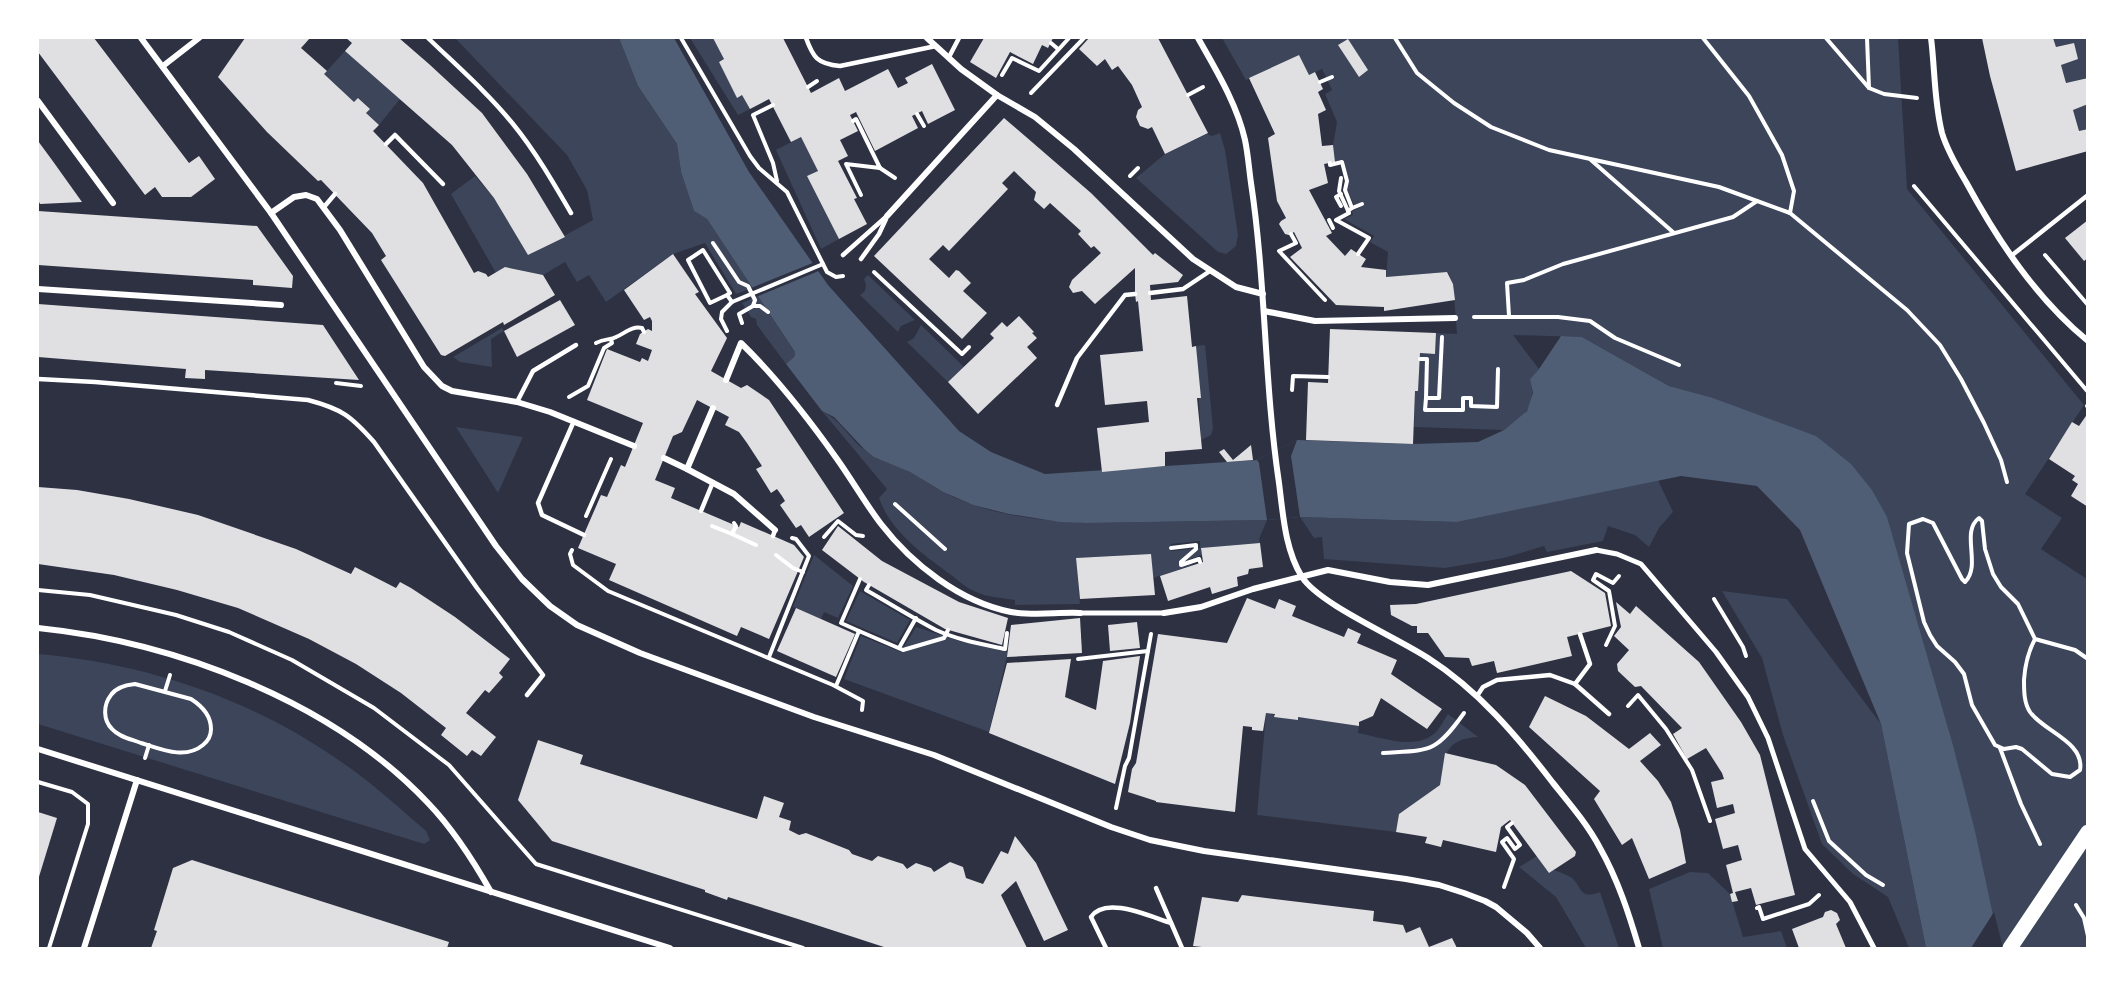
<svg xmlns="http://www.w3.org/2000/svg" width="2125" height="986" viewBox="0 0 2125 986" font-family="'DM Sans',sans-serif">
<rect width="100%" height="100%" fill="#2d3142"/>
<g fill="#3c4559" fill-rule="evenodd">
<path d="M455,38H619L638,86L677,144L681,172L694,211L707,219L795,352V356L786,364L757,325L756,319L751,317L742,303L751,299L747,290L736,294L705,243L673,254L606,302L589,275L577,282L565,262L543,275L506,267L496,273L451,194L475,176L494,198L529,255L593,220L587,190L567,155Z"/>
<path d="M690,38H713L724,59L719,62L737,97L742,95L750,109L738,115Z"/>
<path d="M1222,38H1898L1907,189L2084,405L2025,494L2062,518L2041,549L2087,579V948H2000L1954,749L1710,397L1669,386L1582,337L1513,335L1539,369L1530,379C1538,408 1524,414 1504,430L1414,427L1415,391H1418L1420,353L1435,354L1436,333L1457,334L1453,284L1448,272L1386,277L1388,252L1370,242L1374,236L1344,219L1353,215L1352,211L1363,206L1361,202L1354,205L1347,189L1349,181L1344,160L1335,162L1333,145L1337,122L1325,94L1332,90L1322,69L1309,75L1299,55L1246,80Z"/>
<path d="M2053,38H2087V78L2066,83L2061,65L2074,43L2056,47Z"/>
<path d="M345,51L400,99L379,125L366,113L370,109L359,98L354,102L324,74Z"/>
<path d="M2087,104V129L2079,131L2073,110Z"/>
<path d="M1220,133L1225,150L1238,235L1236,246L1226,254L1218,252L1136,178L1165,154L1207,134L1212,136Z"/>
<path d="M801,137L818,171L808,176L839,239L821,249L776,150Z"/>
<path d="M868,275L915,320L901,326L898,332L860,295L865,291L866,285L864,279Z"/>
<path d="M921,325L964,367L948,382L907,342L914,338Z"/>
<path d="M502,328L504,331L491,339L492,367L460,362L453,357Z"/>
<path d="M1205,345L1213,428L1211,435L1201,440L1196,346Z"/>
<path d="M822,411C843,422 850,440 866,451C879,459 895,464 908,471C920,477 931,486 943,492C987,515 1039,521 1087,523L1267,520L1259,539L1260,543L1201,548L1202,555L1190,559L1192,565L1153,578L1150,554L1076,558L1080,604L1015,605V600C1002,598 985,597 974,591C964,587 956,578 947,572C921,553 890,530 879,498L887,489ZM1200,541V548L1171,551V544Z"/>
<path d="M456,427L523,437L498,493Z"/>
<path d="M1658,480L1673,512L1659,528L1649,547L1635,535L1608,526L1603,541L1547,552L1544,546L1504,558L1445,568L1324,559L1322,537L1314,538L1300,517L1457,522Z"/>
<path d="M814,555L853,586L838,618L824,612L821,619L793,607Z"/>
<path d="M860,591L910,620L897,643L846,621Z"/>
<path d="M1722,591L1787,599L1881,724L1926,948H1909L1888,897L1853,874L1822,844L1783,735L1762,658Z"/>
<path d="M916,627L963,642L1008,652L989,732L844,679L861,636L901,652Z"/>
<path d="M38,654C144,663 249,698 337,759C369,780 397,806 426,831L430,840L424,844L38,724Z"/>
<path d="M1266,713L1298,720V717L1359,726L1358,733C1381,737 1415,751 1435,733C1440,728 1444,720 1448,714L1478,737C1444,739 1444,757 1440,785L1399,814L1396,832L1257,815Z"/>
<path d="M1537,856L1549,873L1554,870C1559,872 1568,875 1572,878C1583,888 1579,900 1600,892L1619,948H1586L1556,897L1519,867Z"/>
<path d="M1690,872L1708,873L1730,894L1743,937L1781,931L1787,948H1663L1649,889Z"/>
</g>
<path fill="#4f5d75" d="M619,38H674L749,172L828,285L959,431L991,452L1045,474L1257,460L1297,440L1413,444L1478,442L1504,430L1527,411L1533,393L1530,379L1539,369L1561,336L1582,337L1669,386L1710,397L1816,436L1851,464L1872,490L1887,517L1954,749L1975,831L2000,948H1926L1881,724L1800,530L1757,486L1681,476L1457,522L1300,517L1267,520L1087,523L1060,522L1009,514L973,505L943,492L910,472L874,457L865,450L834,417L822,411L786,364L795,356V352L707,219L694,211L681,172L677,144L638,86Z"/>
<g fill="#2d3142">
<path d="M815,262L821,270L756,297L751,288Z"/>
<path d="M1297,440L1291,456L1300,517L1267,520L1259,463L1257,460Z"/>
<path d="M1994,912L2003,948H1971Z"/>
</g>
<g fill="#e0e0e3">
<path d="M38,38H94L189,163L199,156L215,179L191,197H162L155,187L145,195L38,52Z"/>
<path d="M245,38H310L301,48L327,71L324,74L354,102L358,98L370,109L366,113L379,125L373,131L423,183L474,273L478,271L486,274L488,277L505,267L543,275L555,295L504,325L503,322L445,356L441,355L381,260L386,256L372,233L321,180L318,181L267,132L218,77Z"/>
<path d="M346,38H399L429,64L482,113L527,174L565,237L528,255L494,198L452,145L345,51L352,43Z"/>
<path d="M713,38H783L811,93L839,78L845,91L888,69L898,88L908,83L905,78L932,64L955,110L928,124L922,111L912,116L918,128L875,151L856,112L850,115L858,131L840,140L848,156L838,161L857,198L854,199L867,224L839,239L807,176L818,171L801,137L791,142L769,99L750,109L742,95L737,98L719,62L724,59Z"/>
<path d="M984,38H1053L1048,48L1042,45L1033,64L1010,52L996,78L970,62Z"/>
<path d="M1089,38H1158L1208,133L1165,154L1152,127L1148,129L1140,126L1136,117L1138,110L1142,107L1132,85L1118,66L1112,70L1105,59L1097,66L1079,49Z"/>
<path d="M1982,38H2053L2056,47L2074,43L2078,59L2061,65L2066,83L2088,78V104L2073,110L2079,131L2088,129V151L2016,171L1990,76Z"/>
<path d="M1348,39L1368,70L1359,77L1338,45Z"/>
<path d="M1299,55L1309,75L1315,72L1323,89L1318,92L1326,110L1318,114L1322,146L1333,145L1335,162L1324,164L1328,183L1309,190L1332,233L1326,236L1345,256L1351,249L1366,259L1361,267L1386,270V277L1447,272L1453,284L1455,300L1384,311V307L1336,305L1290,257L1302,248L1294,232L1289,235L1285,234L1279,224L1281,221L1286,218L1277,201L1268,138L1275,134L1249,78Z"/>
<path d="M1004,118L1091,193L1153,255L1155,253L1183,275L1178,282L1150,285L1151,300L1187,296L1192,347L1196,346L1201,398H1197L1202,449L1165,452V466L1102,472L1097,428L1149,422L1147,401L1105,405L1100,355L1143,351L1138,301L1136,302L1135,294V268L1095,304L1082,291L1073,293L1069,287L1072,280L1101,253L1094,246L1091,248L1078,234L1081,231L1050,203L1044,209L1034,200L1036,192L1014,171L1002,183L1008,189L949,251L943,245L929,259L949,278L956,270L959,271L971,283L963,291L987,313L962,339L874,256Z"/>
<path d="M38,141L52,160L82,202L40,204L38,200Z"/>
<path d="M38,211L257,226L293,276L292,288L253,285V280L38,265Z"/>
<path d="M2088,220V258L2084,261L2065,238Z"/>
<path d="M673,254L699,292L695,294L727,338L711,371L741,388L747,385L769,400L844,513L809,537L801,525L796,528L780,505L785,501L782,496L777,489L771,493L756,469L762,466L747,443L739,432L725,425L729,417L697,400L682,432L673,436L655,480L675,488L671,498L739,527L741,522L794,545L804,557L769,639L741,627L737,636L609,580L616,564L578,548L601,495L607,497L621,465L625,467L643,423L587,400L607,349L640,362L642,358L648,361L652,350L636,344L640,334L648,329L652,331V321L650,317L644,320L624,290Z"/>
<path d="M560,300L575,325L517,357L504,331Z"/>
<path d="M38,304L323,325L359,380L205,370V379L185,378L186,369L38,357Z"/>
<path d="M1019,316L1034,332L1032,333L1037,338L1027,347L1037,358L978,414L948,382L994,338L990,334L1002,322L1007,327Z"/>
<path d="M1330,329L1436,333L1435,354L1420,353L1418,391H1415L1413,444L1306,440L1308,382L1328,383Z"/>
<path d="M2088,413V507L2071,496L2078,484L2072,480L2075,476L2049,459L2072,422L2079,426Z"/>
<path d="M1251,445L1253,460L1227,462L1219,452L1224,449L1233,460Z"/>
<path d="M38,487L77,490L129,499L198,515L296,549L351,574L355,567L396,588L400,582L411,588L455,617L510,659L499,673L503,677L489,693L485,690L466,713L496,737L481,756L472,750L467,756L441,735L446,728L401,693L356,664L309,639L238,608L177,590L114,575L38,564Z"/>
<path d="M838,526L882,561L959,602L1008,618L1002,645L945,629L864,582L822,550Z"/>
<path d="M1260,543L1263,567L1249,569L1248,574L1237,577L1238,586L1212,594L1210,587L1168,601L1160,576L1203,562L1201,548Z"/>
<path d="M1151,554L1155,595L1080,599L1076,558Z"/>
<path d="M1571,571L1605,593L1611,626L1567,637L1572,656L1497,673L1494,661L1472,666L1469,658L1445,657L1428,633H1417V626H1412L1391,615L1390,605L1416,604Z"/>
<path d="M1247,598L1275,609L1279,599L1296,606L1292,616L1344,637L1348,628L1361,634L1357,643L1397,660L1391,674L1442,709L1427,729L1381,698L1373,716L1359,722V726L1298,717V720L1274,717L1275,714L1266,713L1263,731L1252,730V727L1243,726L1235,812L1156,802V801L1128,792L1132,769L1136,763L1158,634L1227,643Z"/>
<path d="M1616,602L1630,614L1636,606L1699,662L1741,722L1760,755L1795,895L1756,905L1751,888L1735,892L1738,901L1732,902L1730,894L1733,893L1726,865L1742,860L1738,845L1723,849L1715,819L1735,813L1733,804L1717,808L1711,782L1724,779L1722,773L1706,748L1687,759L1673,734L1682,728L1641,686L1635,687L1618,671L1617,664L1629,650L1614,636L1621,627Z"/>
<path d="M796,608L855,634L836,677L777,651Z"/>
<path d="M1080,618L1082,653L1007,657L1011,625Z"/>
<path d="M1137,622L1140,648L1110,651L1108,625Z"/>
<path d="M1140,656L1130,723L1115,784L989,733L1007,663L1071,659L1065,697L1096,710L1103,661Z"/>
<path d="M1545,696L1586,716L1629,749L1650,733L1661,745L1640,761L1658,781L1671,802L1680,830L1686,863L1649,879L1632,838L1622,845L1594,799L1600,791L1529,727Z"/>
<path d="M538,740L583,755L580,764L757,819L764,796L784,803L779,817L791,821L789,830L799,835L806,833L849,850L852,854L872,861L878,856L903,864L907,869L916,863L931,868L934,872L950,862L963,867L966,878L983,884L1001,851L1008,854L1015,836L1036,863L1068,930L1044,941L1016,881L1001,895L1027,948H887L798,919L728,897L727,900L705,892V890L702,889L552,841L518,800Z"/>
<path d="M1445,753L1496,765L1525,785L1576,852L1575,856L1549,873L1510,820L1501,827L1496,852L1443,840L1441,847L1425,843L1427,837L1396,832L1399,814L1440,785Z"/>
<path d="M38,812L57,818L38,880Z"/>
<path d="M192,860L449,942L447,948H151L157,931L154,930L173,868Z"/>
<path d="M1242,895L1374,911L1373,921L1403,925L1406,933L1420,927L1429,947L1452,938L1457,948H1211L1193,946L1202,897L1238,902Z"/>
<path d="M1831,910L1837,913L1840,920L1836,924L1846,948H1799L1792,929L1823,917L1825,912Z"/>
</g>
<g fill="none" stroke-linecap="round" stroke-linejoin="round">
<g stroke="#fff" stroke-width="4">
<path d="M681,38L750,156L759,168L787,192L827,272L836,277L843,276"/>
<path d="M1395,38L1417,73L1454,103L1491,127L1549,150L1719,187L1790,213L1907,310L1940,345L1961,379L1984,423L2001,460L2007,482"/>
<path d="M1703,38L1749,96L1782,155L1794,191L1790,213"/>
<path d="M1826,38L1869,88L1884,94L1917,98"/>
<path d="M1867,38L1869,88"/>
<path d="M1051,43L1058,49"/>
<path d="M1002,75L1012,58L1039,71L1069,38"/>
<path d="M1320,82L1332,77"/>
<path d="M808,87L817,81"/>
<path d="M1031,93L1084,38"/>
<path d="M1188,95L1203,87"/>
<path d="M773,105L753,115L773,163L777,181"/>
<path d="M917,114L924,126"/>
<path d="M853,121L856,119L880,168L846,164L861,195"/>
<path d="M1591,160L1674,233"/>
<path d="M1330,163V165L1342,162L1347,181L1345,190L1352,208L1348,211"/>
<path d="M880,168L895,178"/>
<path d="M1130,176L1138,168"/>
<path d="M1341,178L1339,191L1349,213L1336,220L1369,238L1358,254"/>
<path d="M1914,186L2088,392"/>
<path d="M1341,206L1336,197L1341,194"/>
<path d="M1352,208L1362,204"/>
<path d="M1329,220L1333,228"/>
<path d="M1291,234L1296,243L1279,251L1325,300"/>
<path d="M713,243L739,282L748,286L755,300L753,306L739,314L742,323"/>
<path d="M2045,255L2088,305"/>
<path d="M874,272L962,354L969,347"/>
<path d="M727,295L710,303L688,260L703,250L730,293L727,295L732,302"/>
<path d="M753,306H760L768,312"/>
<path d="M1509,316L1507,283L1524,280L1563,264L1733,217L1757,201"/>
<path d="M1474,317H1558L1590,321L1615,338L1679,365"/>
<path d="M727,331L721,319L722,312L732,302L823,264"/>
<path d="M596,343C602,340 604,340 610,339C622,337 630,325 642,328L644,332"/>
<path d="M1420,359H1427L1426,398H1439L1442,337"/>
<path d="M336,383L361,386"/>
<path d="M1292,390L1293,376L1328,377"/>
<path d="M569,397L588,386L604,348L612,343L611,339"/>
<path d="M1426,398L1425,410H1463V398H1471V406L1497,407L1498,369"/>
<path d="M2087,406L2088,405"/>
<path d="M895,504L945,549"/>
<path d="M586,516L611,459"/>
<path d="M712,526L732,534L736,526L734,523"/>
<path d="M732,534L756,545"/>
<path d="M824,537L838,521L856,535L863,536"/>
<path d="M1171,548L1196,545V549L1181,562V565L1199,559L1200,562"/>
<path d="M572,550L570,554L573,565L608,591L833,685L863,701L862,710"/>
<path d="M776,555L793,568L803,572"/>
<path d="M869,585L866,590C889,603 913,618 936,630C958,640 982,644 1005,649L1007,633"/>
<path d="M38,590L90,595L176,615L229,632L292,660L374,708L449,765L536,864L803,948"/>
<path d="M1714,599L1743,647L1746,656"/>
<path d="M859,631L841,623L860,579"/>
<path d="M2035,639C2028,652 2025,665 2024,680C2024,691 2024,703 2030,712C2043,731 2085,742 2080,770L2070,777L2052,774L2022,749L2016,747L2004,749L1995,745L1972,705L1964,674L1955,662L1937,646L1930,635L1924,622L1907,553L1909,524L1923,519L1933,523L1962,579L1965,582C1982,565 1960,532 1979,518L1982,521L1985,549L1993,574L2001,587L2018,604L2035,639L2075,650L2088,659"/>
<path d="M1606,645L1615,626L1609,591L1593,580L1596,574L1613,583L1619,576"/>
<path d="M899,648L916,618"/>
<path d="M769,657L809,556L796,539L792,538"/>
<path d="M1078,659L1148,651"/>
<path d="M135,684L191,699C202,706 211,715 211,729C211,735 208,741 203,745C185,760 161,749 141,743C131,739 119,737 112,729C103,720 103,705 111,695C116,687 126,685 135,684Z"/>
<path d="M836,686L859,631L903,650L944,638L948,630"/>
<path d="M165,691L170,675"/>
<path d="M1628,706L1638,695L1666,729L1692,770L1710,821"/>
<path d="M2000,748L2021,804L2040,844"/>
<path d="M1383,753C1430,750 1435,754 1464,713"/>
<path d="M145,758L149,745"/>
<path d="M38,782L72,792L88,804V824L49,948"/>
<path d="M1813,801L1829,841L1866,875L1883,885"/>
<path d="M1116,808L1125,766L1129,758L1151,634"/>
<path d="M1504,887L1514,859L1502,842L1507,838L1515,849L1520,845L1507,827L1512,823"/>
<path d="M2076,905L2084,918L2088,936"/>
<path d="M1757,908L1759,907L1763,919L1809,904L1819,895"/>
</g>
<g stroke="#fff" stroke-width="4.5">
<path d="M428,38C457,66 487,92 513,124C535,151 553,182 571,213"/>
<path d="M806,38C813,57 817,64 840,66L936,46"/>
<path d="M949,57L959,38"/>
<path d="M386,144L395,135L443,184"/>
<path d="M324,207L335,194"/>
<path d="M843,255L887,216"/>
<path d="M2011,256L2088,195"/>
<path d="M861,259L879,234L886,219"/>
<path d="M1150,293L1183,289L1210,271"/>
<path d="M38,379L95,382L308,400C342,409 351,416 374,442L477,588L543,675L527,695"/>
<path d="M517,402L533,371L576,345"/>
<path d="M1057,405L1077,358L1125,295L1135,294"/>
<path d="M574,421L538,503L542,515L584,535"/>
<path d="M701,511L713,482"/>
<path d="M773,536L775,530"/>
<path d="M1575,684L1590,664L1580,634"/>
<path d="M1477,696L1483,687L1497,680L1550,675L1575,684L1609,714"/>
<path d="M1156,888L1182,948"/>
<path d="M1106,948L1091,917C1105,895 1151,917 1171,923"/>
</g>
<g stroke="#fff" stroke-width="5">
<path d="M1596,550L1617,554L1641,564L1716,652L1748,697L1768,738L1805,849L1850,902L1874,948"/>
<path d="M1080,613H1164"/>
</g>
<g stroke="#fff" stroke-width="6">
<path d="M141,38L271,213L496,546L522,579L550,606L577,625L640,653L814,717L934,755L1111,827L1150,840L1204,851L1406,879L1439,885L1464,893L1485,901L1496,907L1527,933L1540,948"/>
<path d="M927,38L961,69L997,95"/>
<path d="M1198,38C1216,70 1237,104 1245,140C1248,154 1249,169 1251,183C1266,282 1264,383 1279,483C1283,514 1285,550 1302,577C1319,604 1398,638 1428,658C1478,690 1517,736 1553,783C1570,804 1588,825 1600,848C1618,880 1629,914 1639,948"/>
<path d="M1931,38C1935,69 1934,102 1942,133C1947,150 1957,167 1966,182C1998,241 2036,298 2088,341"/>
<path d="M163,66L199,38"/>
<path d="M38,101L113,203"/>
<path d="M271,213L294,197L306,195L317,199L340,230L424,367L442,386L452,391L517,402L550,412L634,446"/>
<path d="M887,216L997,95L1035,117L1074,149L1193,259L1236,287L1263,294"/>
<path d="M38,289L281,305"/>
<path d="M1264,311L1315,321L1455,318"/>
<path d="M726,380L741,343C777,378 808,418 837,459C852,480 865,503 881,524C912,564 960,602 1011,612C1034,616 1058,612 1080,613"/>
<path d="M664,458L687,469L713,408"/>
<path d="M687,469L734,494L775,530"/>
<path d="M1164,613L1201,607L1253,589L1328,570L1390,582L1428,585L1596,550"/>
<path d="M38,628C175,642 332,701 428,803C454,830 473,860 491,892"/>
<path d="M38,749L670,948"/>
<path d="M84,948L137,780"/>
</g>
<path stroke="#fff" stroke-width="15" d="M2010,948L2088,832"/>
</g>
<rect width="2125" height="986" fill="none" stroke="#ffffff" stroke-width="78"/>
</svg>
